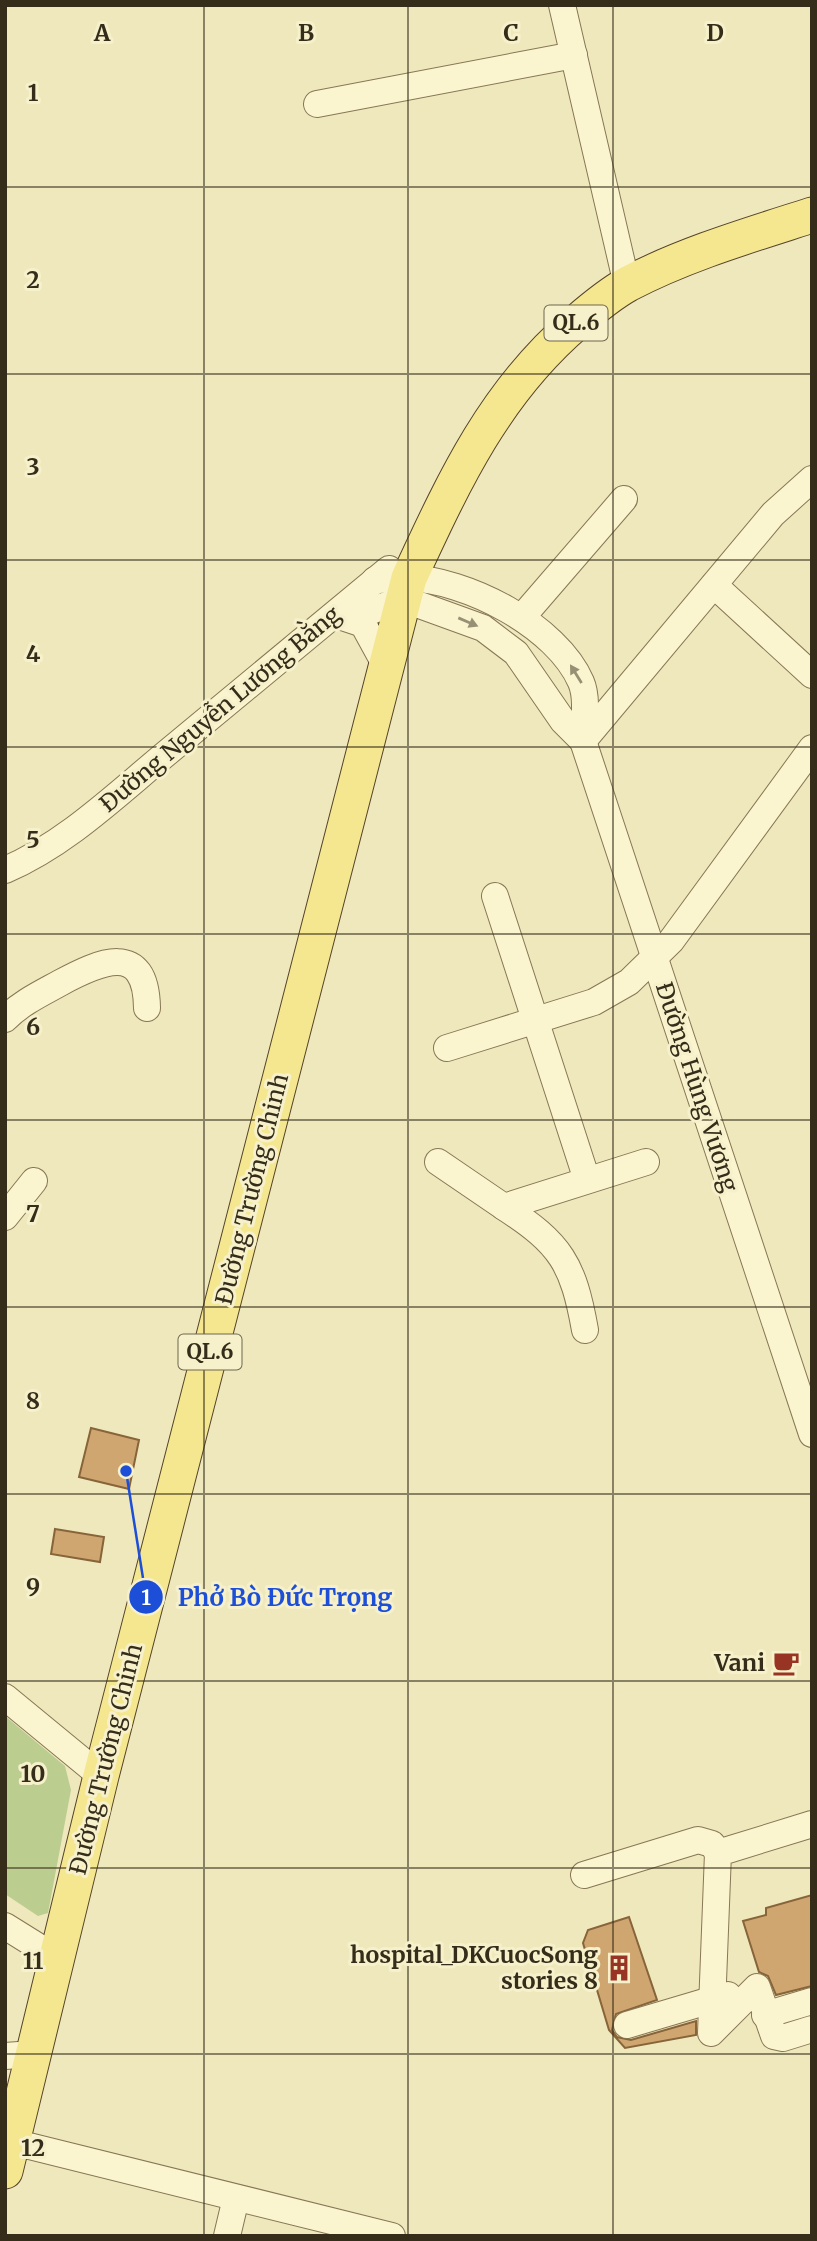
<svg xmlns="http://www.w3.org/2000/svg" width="817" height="2241" viewBox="0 0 817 2241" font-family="Merriweather,serif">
<rect width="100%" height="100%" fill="#efe8bc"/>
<path fill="#bccd90" d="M5,1716L65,1766L71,1790L48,1913L38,1916L5,1894Z"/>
<g fill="#cfa670" stroke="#87643a" stroke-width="2">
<path d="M91,1428L139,1440L129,1489L79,1477Z"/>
<path d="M55,1529L104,1537L100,1562L51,1554Z"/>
<path d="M812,1895V1986L776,1995L768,1976L759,1972L743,1921L766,1915V1908Z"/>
<path d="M629,1917L657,2000L616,2014L612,2030L617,2037L631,2040L696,2021V2035L625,2048L609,2030L583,1943L588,1930Z"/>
</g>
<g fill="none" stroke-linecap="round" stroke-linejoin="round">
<g stroke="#877755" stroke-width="28">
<g id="minor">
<path d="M562,5L627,285"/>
<path d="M317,104L574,55"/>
<path d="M375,580C386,580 397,578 407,578C466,579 557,626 581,682C588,698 584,723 583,741L812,1434"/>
<path d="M714,585L812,675"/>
<path d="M339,616L363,624L386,666"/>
<path d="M523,616L624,499"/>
<path d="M352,618L403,599L483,628L516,653L563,721L583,741"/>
<path d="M583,741L773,514L812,479"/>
<path d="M5,870C66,844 117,794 168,752C241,691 315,630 389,569"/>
<path d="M495,896L587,1180"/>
<path d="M5,1019C21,1003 40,994 60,983C99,962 146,940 147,1008"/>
<path d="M447,1048L594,1002L629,982L671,941L812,748"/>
<path d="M438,1162L504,1207L646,1162"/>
<path d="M504,1207C561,1244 573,1263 585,1330"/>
<path d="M5,1217L34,1181"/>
<path d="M5,1697L101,1776"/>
<path d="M812,1824L718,1853L711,2033L757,1987L774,2036L783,2038L812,2029"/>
<path d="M584,1875L698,1840L712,1844L718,1853"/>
<path d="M5,1926L58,1959"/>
<path d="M765,2015L812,2001"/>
<path d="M627,2025L728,1995"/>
<path d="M5,2056L33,2054"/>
<path d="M13,2142L392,2236"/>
<path d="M227,2236L236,2198"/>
</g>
</g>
<g stroke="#54442a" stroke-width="37">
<path id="major" d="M5,2171L101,1776L409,578C454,481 494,393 577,322C592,309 610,294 628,284C685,254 750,235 812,215"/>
</g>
<use href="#minor" stroke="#faf4cf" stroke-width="26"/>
<use href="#major" stroke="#f5e690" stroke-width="35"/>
</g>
<defs><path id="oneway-solid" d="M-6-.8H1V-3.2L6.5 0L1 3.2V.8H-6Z" transform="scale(1.75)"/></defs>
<g fill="#989074">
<use href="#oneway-solid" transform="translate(468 622) rotate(23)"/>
<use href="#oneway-solid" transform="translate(576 674) rotate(-122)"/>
</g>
<path fill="none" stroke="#352c1a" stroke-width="2" stroke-opacity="0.55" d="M204,5V2236M408,5V2236M613,5V2236M5,187H812M5,374H812M5,560H812M5,747H812M5,934H812M5,1120H812M5,1307H812M5,1494H812M5,1681H812M5,1868H812M5,2054H812"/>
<defs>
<g id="cafe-bare" transform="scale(2.1)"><path d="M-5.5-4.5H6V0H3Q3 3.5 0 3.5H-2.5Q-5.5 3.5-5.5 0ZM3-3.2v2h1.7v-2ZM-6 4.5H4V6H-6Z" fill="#983423" stroke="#f6f1cb" stroke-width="2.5" paint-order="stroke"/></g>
<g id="building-bare" transform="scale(2.1)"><path d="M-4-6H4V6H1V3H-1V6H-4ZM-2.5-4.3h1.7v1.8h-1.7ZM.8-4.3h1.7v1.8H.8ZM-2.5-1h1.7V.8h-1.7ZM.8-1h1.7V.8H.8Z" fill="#983423" stroke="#f6f1cb" stroke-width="2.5" paint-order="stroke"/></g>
</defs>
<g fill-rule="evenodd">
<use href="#cafe-bare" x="786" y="1663"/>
<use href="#building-bare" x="619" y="1968"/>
</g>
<g text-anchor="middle" stroke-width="6" stroke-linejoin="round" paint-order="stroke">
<g fill="#f6f1cb" stroke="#6f674f" stroke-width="2">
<rect x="544.5" y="305.5" width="63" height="35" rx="5"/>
<rect x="178.5" y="1334.5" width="63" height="35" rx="5"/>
</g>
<g font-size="21" font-weight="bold" fill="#352c1a">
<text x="576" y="330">QL.6</text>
<text x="210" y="1359">QL.6</text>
</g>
<g font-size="23" fill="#352c1a" stroke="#f6f1cb">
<text transform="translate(220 709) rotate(-40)" y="8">Đường Nguyễn Lương Bằng</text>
<text transform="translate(697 1087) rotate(72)" y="8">Đường Hùng Vương</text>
<text transform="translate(252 1189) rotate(-76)" y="8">Đường Trường Chinh</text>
<text transform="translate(106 1759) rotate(-76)" y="8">Đường Trường Chinh</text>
</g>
<g font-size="23" font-weight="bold" fill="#352c1a" stroke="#f6f1cb" text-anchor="end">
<text x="765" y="1671">Vani</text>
<text x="598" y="1963">hospital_DKCuocSong<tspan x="598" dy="26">stories 8</tspan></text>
</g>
</g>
<g font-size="23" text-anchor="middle" font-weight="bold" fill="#352c1a" stroke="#f6f1cb" stroke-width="6" stroke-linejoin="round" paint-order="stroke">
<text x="102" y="41">A</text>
<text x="306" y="41">B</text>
<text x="511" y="41">C</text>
<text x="715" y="41">D</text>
<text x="33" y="101">1</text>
<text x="33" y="288">2</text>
<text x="33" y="475">3</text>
<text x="33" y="662">4</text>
<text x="33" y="848">5</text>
<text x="33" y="1035">6</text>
<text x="33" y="1222">7</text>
<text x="33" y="1409">8</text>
<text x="33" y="1595">9</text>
<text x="33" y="1782">10</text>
<text x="33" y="1969">11</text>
<text x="33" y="2156">12</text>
</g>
<path fill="none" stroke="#1d4ed8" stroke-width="2.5" d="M126 1471L146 1597"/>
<g fill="#1d4ed8" stroke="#f6f1cb" stroke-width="2.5">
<circle cx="126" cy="1471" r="7"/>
<circle cx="146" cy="1597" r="18"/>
</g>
<g font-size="21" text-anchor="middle" font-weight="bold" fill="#fff">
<text x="146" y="1605">1</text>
</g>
<g font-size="24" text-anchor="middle" font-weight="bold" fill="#1d4ed8" stroke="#f6f1cb" stroke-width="6" stroke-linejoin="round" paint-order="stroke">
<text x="285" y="1606">Phở Bò Đức Trọng</text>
</g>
<rect width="817" height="2241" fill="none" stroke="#352c1a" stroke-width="14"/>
</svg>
